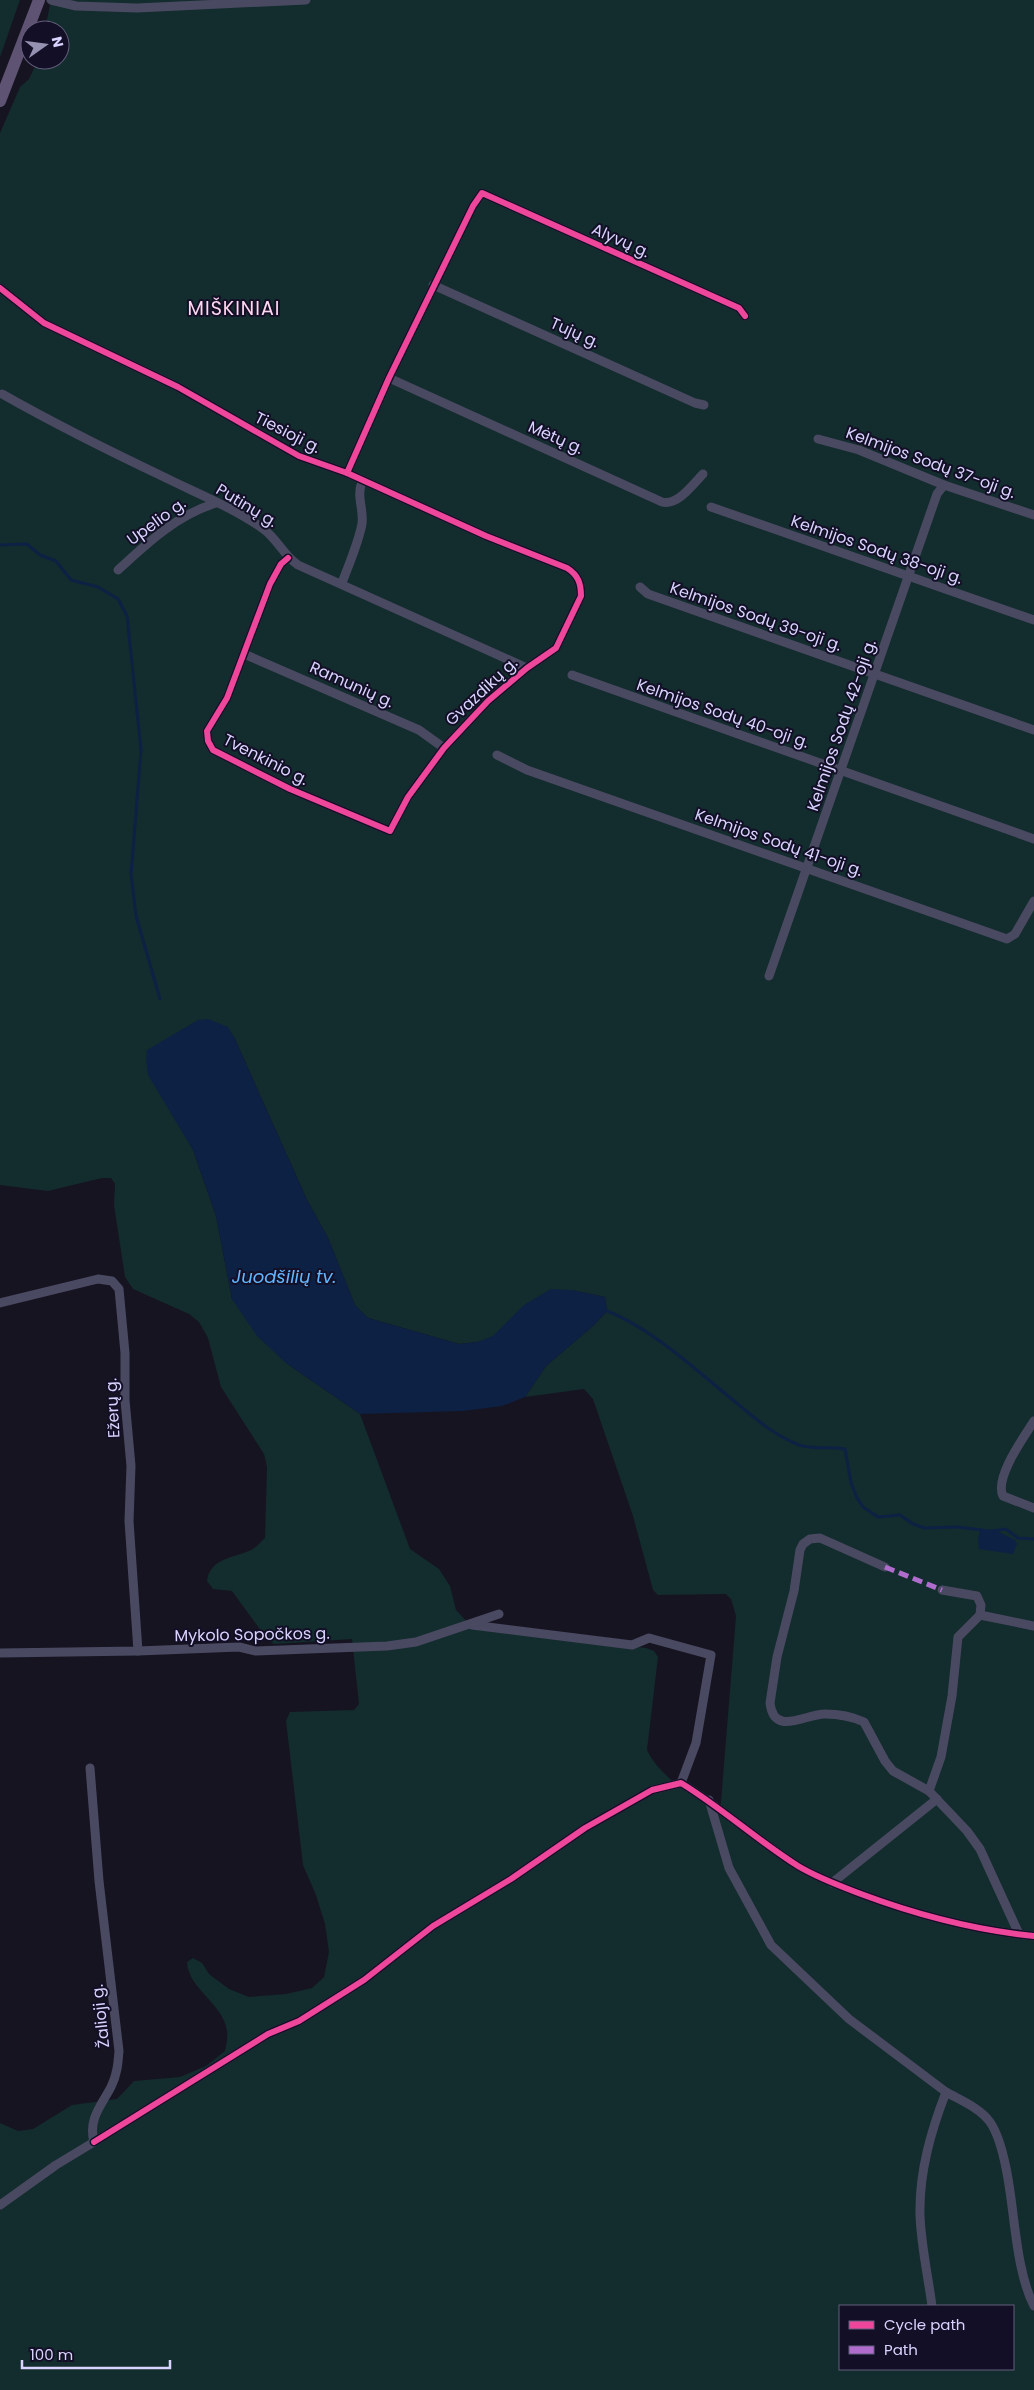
<svg xmlns="http://www.w3.org/2000/svg" width="1034" height="2390" viewBox="0 0 1034 2390" font-family="Poppins,sans-serif">
<rect width="100%" height="100%" fill="#161421"/>
<g fill="#132c2d" fill-rule="evenodd">
<path d="M0,0H20L0,57Z"/>
<path d="M51,0H1034V2390H0V2123L18,2131L33,2129L72,2105L117,2099L134,2081L180,2077L206,2066L225,2051C226,2045 228,2037 227,2031C223,2003 188,1989 187,1962L193,1958L202,1963L209,1974L229,1989L249,1997L286,1994L312,1988L324,1977L329,1952L325,1924L316,1895L303,1865L286,1721L290,1712L354,1710L359,1704L352,1639L274,1644L267,1639L232,1591L213,1589L207,1581C210,1557 236,1558 253,1549C257,1546 261,1542 265,1538L267,1467L264,1454L221,1387L208,1338L199,1322L189,1314L133,1289L125,1277L114,1205L115,1184L111,1178H102L48,1191L0,1185V133L20,87L29,79L38,60H60V30H45ZM234,1037L307,1200L328,1238L355,1305L368,1318L459,1344L478,1342L494,1336L571,1290L605,1297L607,1311L593,1326L546,1366L525,1397L584,1389L593,1399L633,1516L653,1590L658,1595L726,1594L731,1599L736,1616L720,1814C694,1796 661,1779 647,1750L658,1657L654,1651L646,1648L478,1628L469,1624L456,1610L450,1586L439,1569L410,1549L360,1414L286,1363L232,1299L216,1216L193,1150L172,1114ZM840,2306H1013V2369H840Z"/>
</g>
<g fill="#0d2144">
<path d="M208,1019L228,1027L234,1037L307,1200L328,1238L355,1305L368,1318L459,1344L478,1342L493,1336L524,1305L551,1289L571,1290L605,1297L607,1311L593,1326L546,1366L525,1397L502,1406L463,1411L360,1414L286,1363L257,1336L232,1299L216,1216L193,1150L148,1075L146,1059L147,1050L198,1020Z"/>
<path d="M984,1529L995,1530L1015,1540L1017,1544L1013,1554L979,1549L978,1539L980,1530Z"/>
</g>
<g fill="none" stroke-linecap="round" stroke-linejoin="round">
<g stroke="#0d2144" stroke-width="3">
<path d="M0,545L27,544L40,555L56,561L71,580L98,587L118,599L127,616L141,750L131,874L136,916L160,999"/>
<path d="M605,1310C654,1329 699,1373 739,1405C758,1421 776,1436 799,1445C814,1450 829,1446 845,1449L851,1483L857,1498L863,1507L878,1517L900,1515L913,1524L925,1528L957,1527L983,1530"/>
<path d="M992,1531L1006,1529L1018,1538L1034,1539"/>
</g>
<g stroke="#4a4962" stroke-width="9">
<path d="M51,0L76,6L137,8L306,0"/>
<path d="M433,285L695,403L704,405"/>
<path d="M0,288L44,323L178,387L299,456L347,473L486,536L567,568C578,575 581,583 581,596L556,648L527,668L488,701L444,748L408,797L390,831L290,789L213,750L208,741L207,731L227,698L270,584L281,564L288,558"/>
<path d="M389,378L662,502C678,506 693,484 703,474"/>
<path d="M2,394C55,424 109,451 164,477C196,493 232,507 262,528C277,538 283,555 298,565L527,668"/>
<path d="M818,439L859,450L944,485L1034,515"/>
<path d="M347,473L389,378L473,206L482,193L739,308L745,316"/>
<path d="M711,507L1034,620"/>
<path d="M118,570C147,543 177,515 216,503"/>
<path d="M342,583C349,564 358,544 362,524C364,509 356,496 362,482"/>
<path d="M640,587L648,594L1034,730"/>
<path d="M244,654L419,730L444,748"/>
<path d="M572,675L1034,839"/>
<path d="M497,755L527,770L1007,939L1015,934L1034,901"/>
<path d="M769,976L937,494L944,485"/>
<path d="M0,1303L98,1279L112,1281L119,1289L125,1353V1400L131,1466L129,1521L138,1651"/>
<path d="M1034,1421C1024,1437 994,1478 1003,1496L1034,1508"/>
<path d="M885,1567L820,1538L810,1539L803,1544L800,1550L794,1591L777,1657L770,1703C774,1737 805,1714 825,1714C837,1714 853,1717 864,1722L885,1761L893,1771L929,1791"/>
<path d="M942,1590L977,1596L981,1605L980,1615L958,1637L952,1696L941,1757L929,1791L967,1831L980,1849L1019,1934"/>
<path d="M980,1615L1034,1626"/>
<path d="M472,1625L632,1645L649,1638L711,1655L696,1743L681,1783"/>
<path d="M0,1653L138,1651L239,1647L256,1651L387,1646L416,1642L499,1614"/>
<path d="M709,1800L729,1868L771,1945L849,2019L946,2092"/>
<path d="M832,1883L937,1799"/>
<path d="M94,2142L268,2034L299,2021L364,1980L433,1926L511,1879L585,1828L652,1790L681,1783C722,1808 758,1841 798,1866C818,1878 840,1886 861,1894C917,1915 974,1930 1034,1936"/>
<path d="M0,2205L56,2165L94,2142C88,2119 101,2106 111,2087C117,2075 118,2064 119,2051L99,1881L90,1768"/>
<path d="M932,2306C928,2276 921,2245 920,2215C919,2172 931,2131 946,2092C960,2100 980,2108 990,2122C999,2135 1003,2153 1006,2168C1015,2210 1015,2269 1034,2306"/>
</g>
<path stroke="#5e5373" stroke-width="12" d="M0,101L39,0"/>
<path stroke="#b06ccc" stroke-width="5" stroke-dasharray="10 5" stroke-linecap="butt" d="M885,1567L942,1590"/>
<g stroke="#130f26" stroke-width="9">
<g id="cycleway">
<path d="M0,288L44,323L178,387L299,456L347,473L486,536L567,568C578,575 581,583 581,596L556,648L527,668L488,701L444,748L408,797L390,831L290,789L213,750L208,741L207,731L227,698L270,584L281,564L288,558"/>
<path d="M347,473L389,378L473,206L482,193L739,308L745,316"/>
<path d="M94,2142L268,2034L299,2021L364,1980L433,1926L511,1879L585,1828L652,1790L681,1783C722,1808 758,1841 798,1866C818,1878 840,1886 861,1894C917,1915 974,1930 1034,1936"/>
</g>
</g>
<use href="#cycleway" stroke="#ed469a" stroke-width="6"/>
</g>
<g text-anchor="middle" stroke-width="4" stroke-linejoin="round" paint-order="stroke">
<g font-size="16" fill="#d9d4ff" stroke="#130f26">
<text transform="translate(621 240) rotate(24)" y="6">Alyvų g.</text>
<text transform="translate(575 332) rotate(24)" y="6">Tujų g.</text>
<text transform="translate(288 432) rotate(27)" y="6">Tiesioji g.</text>
<text transform="translate(556 437) rotate(24)" y="6">Mėtų g.</text>
<text transform="translate(931 462) rotate(20)" y="6">Kelmijos Sodų 37-oji g.</text>
<text transform="translate(247 505) rotate(31)" y="6">Putinų g.</text>
<text transform="translate(156 521) rotate(-36)" y="6">Upelio g.</text>
<text transform="translate(877 549) rotate(19)" y="6">Kelmijos Sodų 38-oji g.</text>
<text transform="translate(756 616) rotate(19)" y="6">Kelmijos Sodų 39-oji g.</text>
<text transform="translate(352 684) rotate(24)" y="6">Ramunių g.</text>
<text transform="translate(481 691) rotate(-43)" y="6">Gvazdikų g.</text>
<text transform="translate(723 713) rotate(19)" y="6">Kelmijos Sodų 40-oji g.</text>
<text transform="translate(841 725) rotate(-71)" y="6">Kelmijos Sodų 42-oji g.</text>
<text transform="translate(266 759) rotate(27)" y="6">Tvenkinio g.</text>
<text transform="translate(779 842) rotate(19)" y="6">Kelmijos Sodų 41-oji g.</text>
<text transform="translate(112 1408) rotate(-93)" y="6">Ežerų g.</text>
<text transform="translate(252 1634) rotate(-1)" y="6">Mykolo Sopočkos g.</text>
<text transform="translate(100 2016) rotate(-96)" y="6">Žalioji g.</text>
</g>
<g font-size="18" font-style="italic" fill="#62b6ff" stroke="#130f26">
<text x="284" y="1283">Juodšilių tv.</text>
</g>
<g font-size="19" letter-spacing="1" fill="#ffd6f0" stroke="#130f26">
<text x="234" y="315">MIŠKINIAI</text>
</g>
</g>
<rect x="839" y="2305" width="175" height="65" fill="#130f26" stroke="#625e7d"/>
<rect x="849" y="2321" width="25" height="8" fill="#ed469a" stroke="#625e7d"/>
<text x="884" y="2330" font-size="15" fill="#d9d4ff">Cycle path</text>
<rect x="849" y="2346" width="25" height="8" fill="#b06ccc" stroke="#625e7d"/>
<text x="884" y="2355" font-size="15" fill="#d9d4ff">Path</text>
<g transform="translate(45 45) rotate(76)"><circle r="24" fill="#130f26" stroke="#625e7d"/>
<path d="M0-4L9 19L0 12L-9 19Z" fill="#9591b1"/>
<text y="-8" font-size="14" font-weight="bold" text-anchor="middle" fill="#d9d4ff">N</text>
</g>
<path d="M22 2360v8h148v-8" fill="none" stroke="#d9d4ff" stroke-width="2.5"/>
<text x="30" y="2360" font-size="15" fill="#d9d4ff" stroke="#130f26" stroke-width="4" paint-order="stroke">100 m</text>
</svg>
